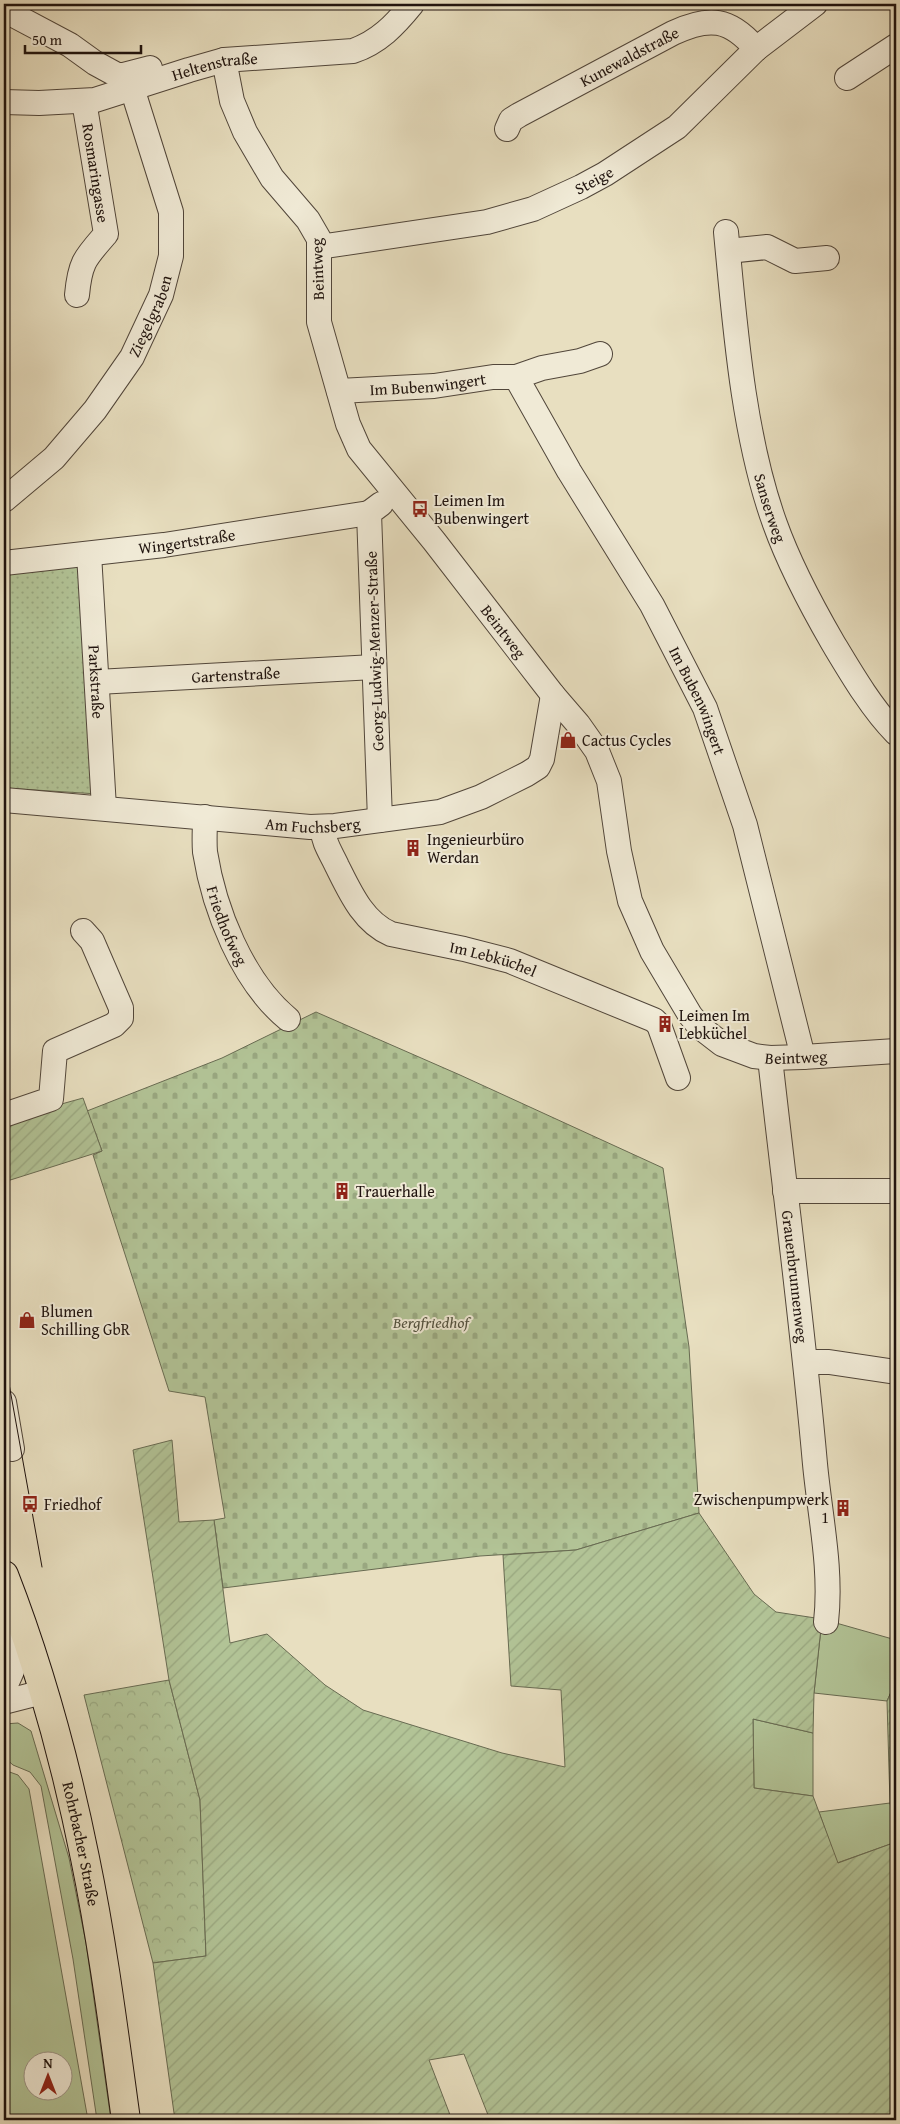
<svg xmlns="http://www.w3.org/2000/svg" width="900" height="2124" viewBox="0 0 900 2124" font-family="'Gentium Book Plus',serif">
<defs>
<pattern id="forest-crowns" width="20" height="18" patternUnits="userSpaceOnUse" patternTransform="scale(1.25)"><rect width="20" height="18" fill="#b2c396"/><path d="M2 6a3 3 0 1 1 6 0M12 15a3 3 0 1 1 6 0" fill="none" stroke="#99a780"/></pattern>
<pattern id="cemetery-stones" width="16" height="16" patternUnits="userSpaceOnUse" patternTransform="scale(1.25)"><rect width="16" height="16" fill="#b2c396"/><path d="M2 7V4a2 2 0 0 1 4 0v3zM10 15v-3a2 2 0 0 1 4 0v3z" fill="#99a780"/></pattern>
<pattern id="park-dots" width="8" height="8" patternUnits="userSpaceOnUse" patternTransform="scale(1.25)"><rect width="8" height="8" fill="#b2c396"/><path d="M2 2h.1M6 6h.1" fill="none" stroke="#99a780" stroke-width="1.8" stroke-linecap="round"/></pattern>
<pattern id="garden-furrows" width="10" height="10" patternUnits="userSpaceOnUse" patternTransform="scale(1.25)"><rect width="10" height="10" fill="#b2c396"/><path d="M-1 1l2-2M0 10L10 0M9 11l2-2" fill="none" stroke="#99a780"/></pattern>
</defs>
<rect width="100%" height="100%" fill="#e8dfc0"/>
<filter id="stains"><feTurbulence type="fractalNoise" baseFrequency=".004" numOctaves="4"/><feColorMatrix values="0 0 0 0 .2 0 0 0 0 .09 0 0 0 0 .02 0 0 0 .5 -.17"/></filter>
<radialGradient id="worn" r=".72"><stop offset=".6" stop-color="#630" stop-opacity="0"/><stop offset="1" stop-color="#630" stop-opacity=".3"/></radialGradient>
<g fill="#b2c396" stroke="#686b52" fill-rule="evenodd">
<path d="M822,1619L896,1640V1681L887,1701L814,1693Z"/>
<path d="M753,1719L813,1733V1796L754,1788Z"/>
<path d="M18,1723L31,1731L69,1858L86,1943L111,2120H97L73,1959L41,1786L30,1772L13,1765L4,1757V1724Z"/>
<path d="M4,1770L18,1775L29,1789L88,2120H4ZM32,2062H62V2092H32Z"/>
<path d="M890,1803L896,1827V1842L837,1863L819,1812Z"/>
</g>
<path fill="url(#forest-crowns)" stroke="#686b52" d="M169,1680L200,1800L206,1956L153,1963L84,1695Z"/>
<path fill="url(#cemetery-stones)" stroke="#686b52" d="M316,1012L460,1075L663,1168L689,1347L699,1513L576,1550L480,1556L223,1588L214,1520L225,1518L205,1397L169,1391L93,1155L102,1151L87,1111L222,1058Z"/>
<path fill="url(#park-dots)" stroke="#686b52" d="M83,562L98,794L4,788V574Z"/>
<g fill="url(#garden-furrows)" stroke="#686b52">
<path d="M83,1098L102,1151L4,1182V1120Z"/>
<path d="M172,1440L179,1522L214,1520L230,1643L267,1634L325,1685L363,1710L502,1753L565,1767L561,1690L511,1686L503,1555L576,1550L699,1513L754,1594L776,1612L822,1619L814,1693L813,1733L753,1719L754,1788L813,1796L838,1863L896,1842V2120H490L464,2054L429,2060L452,2120H175L153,1963L206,1956L200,1800L169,1680L133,1450Z"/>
<path d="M896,1681V1827L890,1803L887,1701Z"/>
</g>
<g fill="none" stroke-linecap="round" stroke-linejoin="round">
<g stroke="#51463a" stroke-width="26">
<g id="minor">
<path d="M4,10L70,45L95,63L117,75H123L150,68"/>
<path id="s1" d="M224,60L232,101L245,132L272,178L308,220L319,239V322L348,424L359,449L434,541L553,695L578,724L597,751L609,781L619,851L630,901L652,951L690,1015L700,1027L722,1044L754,1056L770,1058L803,1057L896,1051"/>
<path d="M847,78L896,46"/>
<path id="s2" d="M4,102L39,103L95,100L189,70L224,60L353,51C379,42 395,25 412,4"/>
<path id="s3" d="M507,129L511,120L519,115L673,33C709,16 730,18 756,49"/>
<path id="s4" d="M726,232C735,326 743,436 775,524C790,566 811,605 833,643C851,673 872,709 896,733"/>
<path id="s5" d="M319,247L487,222L533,209L581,187L605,174L677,127L756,49L815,4"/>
<path d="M728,251L767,247L795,261L827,258"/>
<path d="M77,295C80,262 85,258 106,234L84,101"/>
<path id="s6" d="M600,354L580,361L542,368L516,377L569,471L652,605L705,708L745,825L803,1057"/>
<path id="s7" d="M339,391L434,386L493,377H516"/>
<path id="s8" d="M4,500L54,458L95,410L132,357L161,295L171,256V212L132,88"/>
<path id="s9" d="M89,554L104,808"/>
<path id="s10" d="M4,563L164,545L369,513"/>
<path id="s11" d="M97,682L374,667"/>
<path id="s12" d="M4,800L310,827L335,826L440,812L481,797L527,774L538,767L542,759L553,695"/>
<path id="s13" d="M205,817C205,829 204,840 205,852C214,909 242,981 288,1019"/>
<path d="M380,820L369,513L381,504"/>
<path id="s14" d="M322,827C323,842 331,853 337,866C350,892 363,922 391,934L464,949L510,961L654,1020L659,1025L678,1078"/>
<path id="s15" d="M770,1058C785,1193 803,1328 815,1464C820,1517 832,1569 826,1622"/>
<path d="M4,1115L51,1099L55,1051L114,1025L121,1018V1008L92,941L83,931"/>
<path d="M785,1191H896"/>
<path d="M806,1362H829L896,1372"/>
<path d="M4,1402L12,1449"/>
<path d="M4,1689L12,1671L18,1616"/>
<path d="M4,1702L43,1692"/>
</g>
</g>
<g stroke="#1f130e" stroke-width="30">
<g id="major">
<path id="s16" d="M4,1575C39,1665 66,1764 85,1858C103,1945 114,2033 126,2120"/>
</g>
</g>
<use href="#minor" stroke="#f0ead6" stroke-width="24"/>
<use href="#major" stroke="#e8dfc0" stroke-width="28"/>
<path stroke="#1f130e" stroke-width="1" d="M4,1356L42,1567"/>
</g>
<defs>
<g id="bus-bare" transform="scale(1.35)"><path d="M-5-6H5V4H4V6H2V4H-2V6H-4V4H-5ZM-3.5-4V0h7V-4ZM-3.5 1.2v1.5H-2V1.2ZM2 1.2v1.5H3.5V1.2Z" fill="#8f2418" stroke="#f0ead6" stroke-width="2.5" paint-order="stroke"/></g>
<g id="shop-bare" transform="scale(1.35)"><path d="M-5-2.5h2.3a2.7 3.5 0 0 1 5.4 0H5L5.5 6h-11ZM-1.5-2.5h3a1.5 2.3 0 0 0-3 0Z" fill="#8f2418" stroke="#f0ead6" stroke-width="2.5" paint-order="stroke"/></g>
<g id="building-bare" transform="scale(1.35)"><path d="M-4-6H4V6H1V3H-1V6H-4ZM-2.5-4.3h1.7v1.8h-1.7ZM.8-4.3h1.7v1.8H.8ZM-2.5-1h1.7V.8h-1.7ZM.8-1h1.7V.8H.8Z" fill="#8f2418" stroke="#f0ead6" stroke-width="2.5" paint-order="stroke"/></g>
</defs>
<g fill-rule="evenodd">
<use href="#bus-bare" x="420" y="509"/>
<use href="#shop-bare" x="568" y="740"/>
<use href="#building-bare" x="413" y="848"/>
<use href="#building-bare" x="665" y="1024"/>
<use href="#building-bare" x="342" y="1191"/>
<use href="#shop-bare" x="27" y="1320"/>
<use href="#bus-bare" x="30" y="1504"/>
<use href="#building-bare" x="843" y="1508"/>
</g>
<g text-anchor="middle" stroke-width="4" stroke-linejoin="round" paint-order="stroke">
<g font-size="16" fill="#1f130e" stroke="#f0ead6">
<text dy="6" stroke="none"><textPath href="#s3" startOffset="144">Kunewaldstraße</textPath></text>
<text dy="6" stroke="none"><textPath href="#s2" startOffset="216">Heltenstraße</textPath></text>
<text transform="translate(96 173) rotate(81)" y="6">Rosmaringasse</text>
<text dy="6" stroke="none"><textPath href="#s5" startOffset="285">Steige</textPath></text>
<text transform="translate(317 269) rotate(-92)" y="6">Beintweg</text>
<text dy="6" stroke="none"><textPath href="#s8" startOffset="238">Ziegelgraben</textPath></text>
<text dy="6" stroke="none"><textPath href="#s7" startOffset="89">Im Bubenwingert</textPath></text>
<text dy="6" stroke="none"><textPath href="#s4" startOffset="280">Sanserweg</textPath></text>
<text dy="6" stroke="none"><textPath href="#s10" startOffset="184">Wingertstraße</textPath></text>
<text dy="6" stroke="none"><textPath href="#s1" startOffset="655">Beintweg</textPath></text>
<text transform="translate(374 651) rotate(-92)" y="6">Georg-Ludwig-Menzer-Straße</text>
<text dy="6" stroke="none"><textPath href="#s11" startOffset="139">Gartenstraße</textPath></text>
<text dy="6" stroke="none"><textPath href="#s9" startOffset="128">Parkstraße</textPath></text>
<text dy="6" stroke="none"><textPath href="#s6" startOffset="459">Im Bubenwingert</textPath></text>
<text dy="6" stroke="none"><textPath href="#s12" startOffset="310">Am Fuchsberg</textPath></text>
<text dy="6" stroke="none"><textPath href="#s13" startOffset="112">Friedhofweg</textPath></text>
<text dy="6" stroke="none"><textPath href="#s14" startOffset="236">Im Lebküchel</textPath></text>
<text dy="6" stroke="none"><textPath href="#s1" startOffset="1210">Beintweg</textPath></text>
<text dy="6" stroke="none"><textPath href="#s15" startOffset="220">Grauenbrunnenweg</textPath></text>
<text dy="6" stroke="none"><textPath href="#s16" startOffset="280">Rohrbacher Straße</textPath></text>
</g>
<g font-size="16" fill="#1f130e" stroke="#f0ead6" text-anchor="start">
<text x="434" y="506">Leimen Im<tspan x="434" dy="18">Bubenwingert</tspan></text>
<text x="582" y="746">Cactus Cycles</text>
<text x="427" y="845">Ingenieurbüro<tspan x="427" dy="18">Werdan</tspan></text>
<text x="679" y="1021">Leimen Im<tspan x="679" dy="18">Lebküchel</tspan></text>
<text x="356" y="1197">Trauerhalle</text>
<text x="41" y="1317">Blumen<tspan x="41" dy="18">Schilling GbR</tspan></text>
<text x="829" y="1505" text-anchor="end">Zwischenpumpwerk<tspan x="829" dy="18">1</tspan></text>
<text x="44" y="1510">Friedhof</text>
</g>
<g font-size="16" font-style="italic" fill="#52513e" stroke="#f0ead6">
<text x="431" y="1328">Bergfriedhof</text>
</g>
</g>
<rect width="900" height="2124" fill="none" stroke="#e8dfc0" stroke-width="20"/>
<rect x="5" y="5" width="890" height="2114" fill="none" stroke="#1f130e" stroke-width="2.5"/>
<rect x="10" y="10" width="880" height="2104" fill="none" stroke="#1f130e"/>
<g transform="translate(48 2076)"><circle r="24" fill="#f0ead6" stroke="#9c9486"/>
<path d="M0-4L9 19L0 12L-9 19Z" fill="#8f2418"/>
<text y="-8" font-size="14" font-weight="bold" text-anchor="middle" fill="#1f130e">N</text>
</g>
<path d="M25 45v8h116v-8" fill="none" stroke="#1f130e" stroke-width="2.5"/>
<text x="32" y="45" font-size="15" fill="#1f130e" stroke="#f0ead6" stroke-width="4" paint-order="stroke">50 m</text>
<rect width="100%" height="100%" filter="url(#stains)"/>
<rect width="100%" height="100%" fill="url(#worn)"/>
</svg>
